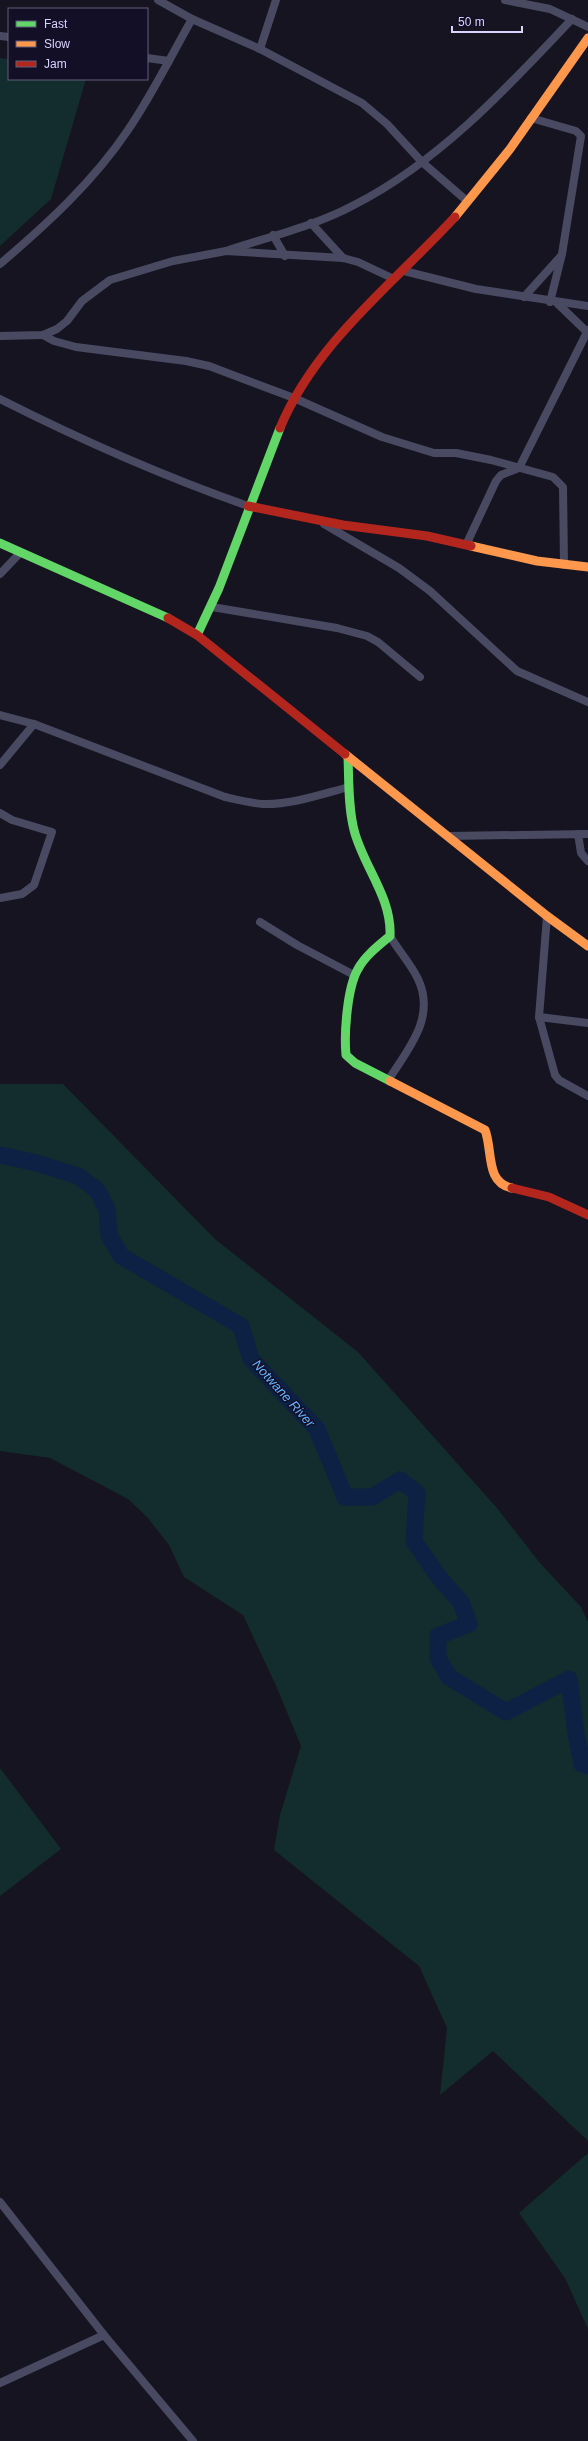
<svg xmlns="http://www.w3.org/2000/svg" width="588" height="2441" viewBox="0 0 588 2441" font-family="Arial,sans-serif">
<rect width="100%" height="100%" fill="#161421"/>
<g fill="#132c2d">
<path d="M0,58L9,59V79H86L51,199L0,246Z"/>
<path d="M0,1084H63L215,1239L358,1352L497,1508L540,1563L581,1607L588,1622V2141L493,2051L440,2095L447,2028L419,1966L274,1850L280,1815L301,1746L277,1688L243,1615L184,1577L169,1545L147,1517L128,1499L50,1458L0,1451Z"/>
<path d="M0,1768L61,1849L0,1896Z"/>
<path d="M588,2153V2329L565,2278L519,2213Z"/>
</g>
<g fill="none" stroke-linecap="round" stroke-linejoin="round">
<path stroke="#0d2144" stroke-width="17" d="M0,1155L37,1163L78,1176L97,1190L107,1209L109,1235L121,1256L241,1326L251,1359L317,1429L345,1497H372L400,1480L417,1493L414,1541L441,1580L461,1602L469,1624L438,1636V1658L449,1677L506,1712L569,1679L576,1733L582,1764L588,1766"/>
<g stroke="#4a4962" stroke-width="8">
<path d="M158,0L192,19L260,49L362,103L387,124L422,162L467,201"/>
<path d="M505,0L550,9L588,27"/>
<path d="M0,36L9,37"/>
<path d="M260,49L276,0"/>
<path d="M147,58L169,61"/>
<path d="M531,118L576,131L581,136L562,254L550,302"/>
<path d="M311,223L343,258"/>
<path d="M273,235L285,256"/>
<path d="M226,251C268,237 315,226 354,205C439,162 508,87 572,19"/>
<path d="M0,264C47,224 93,182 128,130C152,95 171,56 192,19"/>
<path d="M404,271L476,289L588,306"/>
<path d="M524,297L561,256"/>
<path d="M557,303L586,331"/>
<path d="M43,335L54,341L76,347L186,361L209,366L294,398L382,437L434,453H456L491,460L553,477L563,487L564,565"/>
<path d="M0,336L43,335L57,329L67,321L82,301L110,280L173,261L226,251L343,258L358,262L394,279"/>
<path d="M0,399C81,440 163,476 248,506"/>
<path d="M324,524L399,568L430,591L517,671L588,702"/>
<path d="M466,545L496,481L501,475L519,468L588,330"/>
<path d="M0,574L20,553"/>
<path d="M212,607L337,628L367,636L378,642L420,677"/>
<path d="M0,715L34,724L225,797C238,800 250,803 263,804C291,805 322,794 349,787"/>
<path d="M0,765L34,724"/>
<path d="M0,813L12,820L52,832L34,885L22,894L0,898"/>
<path d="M578,834L581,853L588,861"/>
<path d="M448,836L588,834"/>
<path d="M547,916L539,1017L555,1075L559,1080L588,1096"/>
<path d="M260,922L297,945L354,975"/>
<path d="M539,1017L588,1023"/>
<path d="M389,1079C409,1048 436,1017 418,979C411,964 398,950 390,936"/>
<path d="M0,2202L104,2335L193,2441"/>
<path d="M0,2383L104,2335"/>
</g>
<g stroke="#63d668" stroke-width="9">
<path d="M0,543L168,618"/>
<path d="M197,635L219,588L280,428"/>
<path d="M348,757C349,781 348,806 354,830C363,866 392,897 390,936C378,946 365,956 358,969C347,988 344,1034 346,1055L355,1063L390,1081"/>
</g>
<g stroke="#ff974d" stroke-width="9">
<path d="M455,217L510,149L588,38"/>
<path d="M471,546L537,561L588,567"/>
<path d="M345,754L547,916L588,946"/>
<path d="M390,1081L485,1130C493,1150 485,1183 512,1188"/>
</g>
<g stroke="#b3261e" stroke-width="9">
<path d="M280,428C316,342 393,284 455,217"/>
<path d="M248,506L343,525L427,536L471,546"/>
<path d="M168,618L197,635L345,754"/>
<path d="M512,1188L549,1197L588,1215"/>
</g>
</g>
<g text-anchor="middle" stroke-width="3" stroke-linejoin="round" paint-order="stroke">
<g font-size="13" font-style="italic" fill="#62b6ff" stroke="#130f26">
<text transform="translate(284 1393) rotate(48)" y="5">Notwane River</text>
</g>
</g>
<rect x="8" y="8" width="140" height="72" fill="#130f26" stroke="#625e7d"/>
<rect x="16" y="21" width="20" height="6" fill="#63d668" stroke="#625e7d"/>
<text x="44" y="28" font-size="12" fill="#d9d4ff">Fast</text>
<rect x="16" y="41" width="20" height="6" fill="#ff974d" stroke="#625e7d"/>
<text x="44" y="48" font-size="12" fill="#d9d4ff">Slow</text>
<rect x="16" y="61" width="20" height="6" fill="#b3261e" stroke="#625e7d"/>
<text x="44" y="68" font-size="12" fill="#d9d4ff">Jam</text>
<path d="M452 26v6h70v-6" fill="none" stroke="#d9d4ff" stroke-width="2"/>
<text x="458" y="26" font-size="12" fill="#d9d4ff" stroke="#130f26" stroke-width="3" paint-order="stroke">50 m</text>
</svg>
